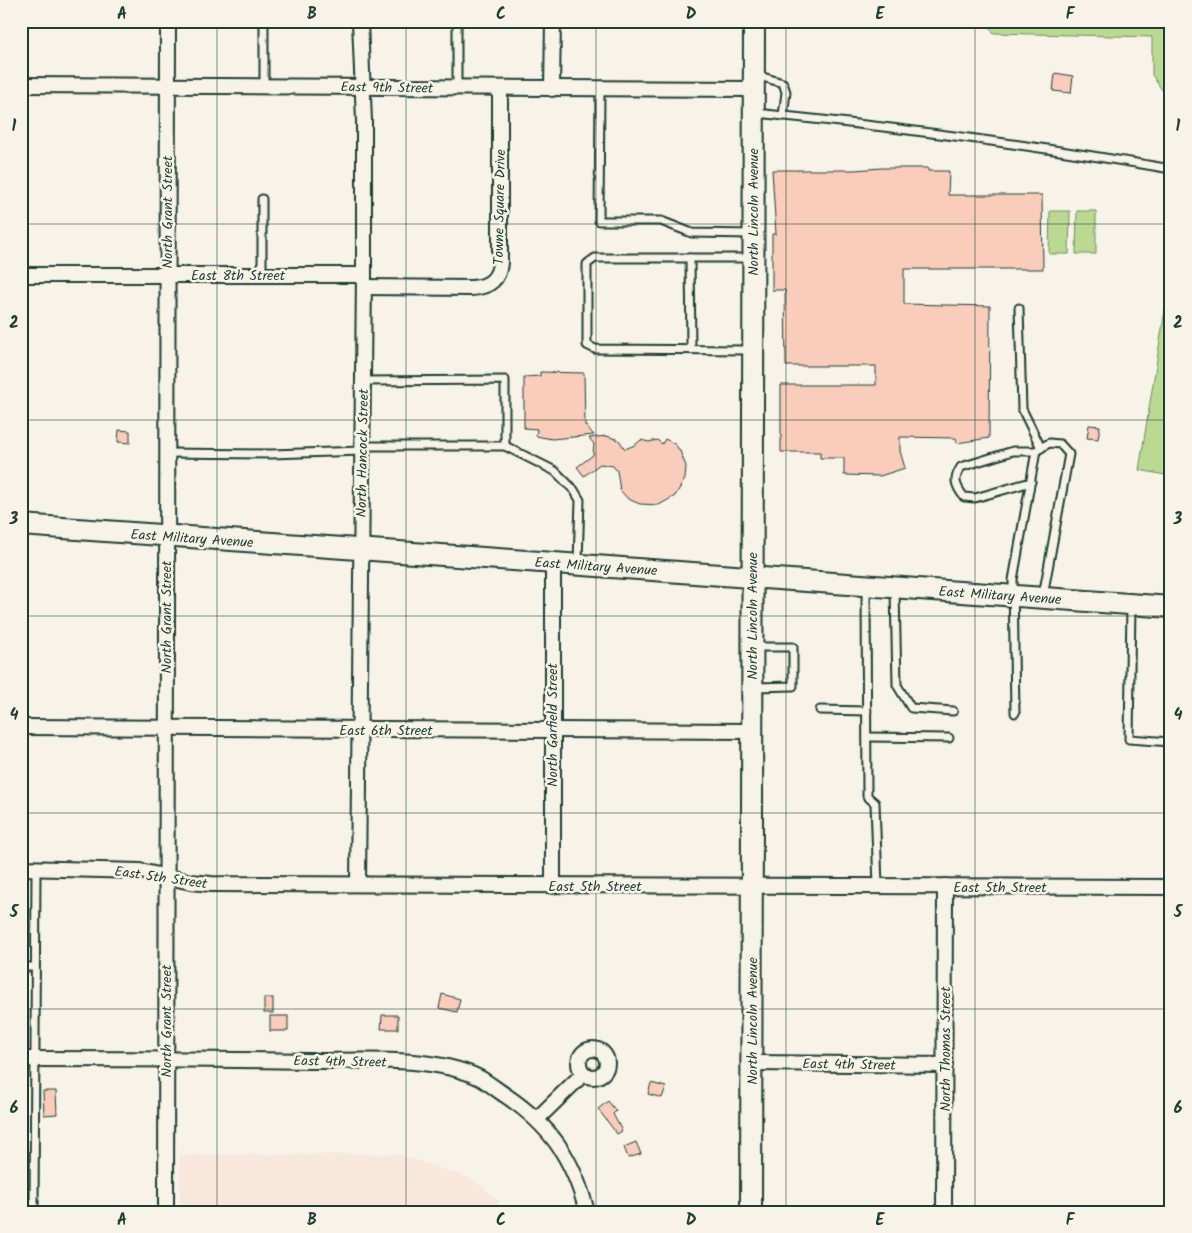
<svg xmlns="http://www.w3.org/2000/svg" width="1192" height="1233" viewBox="0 0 1192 1233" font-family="Kalam,sans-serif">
<rect width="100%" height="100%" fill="#f7f3e8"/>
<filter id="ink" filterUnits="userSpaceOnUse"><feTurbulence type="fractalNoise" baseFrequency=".02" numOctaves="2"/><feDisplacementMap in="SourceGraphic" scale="10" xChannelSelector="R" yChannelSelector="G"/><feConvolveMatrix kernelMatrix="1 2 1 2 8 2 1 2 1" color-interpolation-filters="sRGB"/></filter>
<g filter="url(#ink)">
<path fill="#f8e7da" d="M397,1154L472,1179L497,1199L503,1212H180V1155Z"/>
<g fill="#bbd992" stroke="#6d8b63">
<path d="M984,21H1171V91L1162,90L1152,75V37L994,33Z"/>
<path d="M1050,211H1070L1069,254H1049Z"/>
<path d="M1077,211H1096V254H1076Z"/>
<path d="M1171,273V476L1139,470Z"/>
</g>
<g fill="#f9ccbb" stroke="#1f3d34">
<path d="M1055,73L1073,76L1071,93L1053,91Z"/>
<path d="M882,168H928V171H949L948,195H1042L1043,269H904V304L990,306L989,438L957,443L956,438L900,437V451L905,468L880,476L844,475V458H820V452H781V385H876V366H786L785,290H772V234H776L772,170H854Z"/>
<path d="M540,372L584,373L585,425L594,435L552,439L536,436L537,429L524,428V377L540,376Z"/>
<path d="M1089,425L1100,426L1098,439L1087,438Z"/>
<path d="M119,430L130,431V443L118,442Z"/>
<path d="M607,436L619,440L625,449L635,445L641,440L649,442L657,440L662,444L665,439L675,444L680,451L686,466L685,479L675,496L659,505L640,504L628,499L620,490L617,471L613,466L600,464L584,476L577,467L593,455L594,444L589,438Z"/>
<path d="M442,994L460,999L457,1012L439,1008Z"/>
<rect x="264" y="998" width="9" height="15"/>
<path d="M382,1015H398V1029H381Z"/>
<rect x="270" y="1016" width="18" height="15"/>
<path d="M651,1083L666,1087L662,1098L648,1094Z"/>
<path d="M43,1091H56L57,1114L44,1115Z"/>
<path d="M608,1101L616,1111L613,1114L622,1131L617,1134L598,1109Z"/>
<path d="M636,1142L641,1154L628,1158L624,1147Z"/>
</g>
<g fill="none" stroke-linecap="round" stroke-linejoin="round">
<g stroke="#1f3d34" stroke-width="11">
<g id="lane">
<path d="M264,21V86"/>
<path d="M457,21V88"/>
<path d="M756,75L783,83L786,92L783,116"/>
<path d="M600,89L599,221H661L692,233L753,234"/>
<path d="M756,113C895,127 1033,145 1171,169"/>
<path d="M690,258L691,349"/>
<path d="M262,275V199"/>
<path d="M1019,308L1022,409L1041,448"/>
<path d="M751,350L595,349L587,345V264L595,258H753"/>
<path d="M362,381L505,380V446"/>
<path d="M362,446H505L555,471L574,490L580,500L578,562"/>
<path d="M167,453L271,454L362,451"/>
<path d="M1031,482L975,498L964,497C955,485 953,479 961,467L1013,451H1036"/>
<path d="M866,588L867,796L875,803L878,886"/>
<path d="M895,590L897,685L911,708L953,711"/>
<path d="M1131,605L1129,739L1171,742"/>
<path d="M754,687L793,686V647H754"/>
<path d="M820,710L867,711"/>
<path d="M1015,713L1013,580L1036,451L1049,443L1060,444L1069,454L1043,596"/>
<path d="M867,737L949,738"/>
<path d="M21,967H34"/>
<path d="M34,1212L36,868"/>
</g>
</g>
<g stroke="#1f3d34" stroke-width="18">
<g id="street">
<path d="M21,85C265,85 509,89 753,89"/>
<path d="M552,89L553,21"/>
<path d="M21,275H364"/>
<path d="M364,287L471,288C488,287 499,280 500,262V89"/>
<path d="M21,727L752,731"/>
<path d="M21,868L140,871L191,882L211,884L1171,887"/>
<path d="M358,884L364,275V121L360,21"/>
<path d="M553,886V564"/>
<circle cx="593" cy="1063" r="14"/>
<path d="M21,1059C117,1059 212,1059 308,1061C360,1061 432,1055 480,1078C489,1083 497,1090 505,1095C551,1126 573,1158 587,1212"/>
<path d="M752,1063L945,1065"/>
<path d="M537,1119L583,1074"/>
<path d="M166,1212L168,21"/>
<path d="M944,1212L945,886"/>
</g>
</g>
<g stroke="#1f3d34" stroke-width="24">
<g id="secondary">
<path d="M21,525L1171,607"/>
<path d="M751,1212L754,21"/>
</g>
</g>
<use href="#lane" stroke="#f7f3e8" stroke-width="7"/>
<use href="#street" stroke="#f7f3e8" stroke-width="14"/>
<use href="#secondary" stroke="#f7f3e8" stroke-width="20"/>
</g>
</g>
<path fill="none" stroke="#1f3d34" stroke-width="1" stroke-opacity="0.55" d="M217,21V1212M406,21V1212M596,21V1212M786,21V1212M975,21V1212M21,224H1171M21,420H1171M21,616H1171M21,813H1171M21,1009H1171"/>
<g text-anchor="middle" stroke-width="5" stroke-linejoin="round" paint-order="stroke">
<g font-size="14" fill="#1f3d34" stroke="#f7f3e8">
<text transform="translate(387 87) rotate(1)" y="5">East 9th Street</text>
<text transform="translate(499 207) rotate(-89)" y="5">Towne Square Drive</text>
<text transform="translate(167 212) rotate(-90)" y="5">North Grant Street</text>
<text transform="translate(753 212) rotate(-90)" y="5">North Lincoln Avenue</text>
<text x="238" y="280">East 8th Street</text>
<text transform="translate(362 453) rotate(-89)" y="5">North Hancock Street</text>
<text transform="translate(192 538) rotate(4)" y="5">East Military Avenue</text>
<text transform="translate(596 566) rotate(4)" y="5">East Military Avenue</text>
<text transform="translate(1000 595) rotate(4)" y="5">East Military Avenue</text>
<text transform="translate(752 616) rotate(-90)" y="5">North Lincoln Avenue</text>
<text transform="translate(166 617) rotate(-90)" y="5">North Grant Street</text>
<text transform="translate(552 725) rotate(-90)" y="5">North Garfield Street</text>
<text x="386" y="735">East 6th Street</text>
<text transform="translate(161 877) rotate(8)" y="5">East 5th Street</text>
<text x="595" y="891">East 5th Street</text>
<text x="1000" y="892">East 5th Street</text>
<text transform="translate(166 1021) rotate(-90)" y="5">North Grant Street</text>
<text transform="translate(752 1021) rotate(-90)" y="5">North Lincoln Avenue</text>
<text transform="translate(945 1049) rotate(-90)" y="5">North Thomas Street</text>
<text transform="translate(340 1061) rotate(1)" y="5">East 4th Street</text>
<text transform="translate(849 1064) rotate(1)" y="5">East 4th Street</text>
</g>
</g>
<rect width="1192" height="1233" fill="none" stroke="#f7f3e8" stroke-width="55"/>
<rect x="28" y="28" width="1136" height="1178" fill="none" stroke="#1f3d34" stroke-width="2"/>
<g font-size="16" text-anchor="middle" font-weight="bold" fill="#1f3d34">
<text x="122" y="19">A</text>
<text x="312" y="19">B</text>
<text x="501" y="19">C</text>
<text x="691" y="19">D</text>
<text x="880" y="19">E</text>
<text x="1070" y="19">F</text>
<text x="14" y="131">1</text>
<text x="1178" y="131">1</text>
<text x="14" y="328">2</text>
<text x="1178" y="328">2</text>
<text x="14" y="524">3</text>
<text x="1178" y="524">3</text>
<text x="14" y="720">4</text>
<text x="1178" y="720">4</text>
<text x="14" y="917">5</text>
<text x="1178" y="917">5</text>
<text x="14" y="1113">6</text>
<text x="1178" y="1113">6</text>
<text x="122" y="1225">A</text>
<text x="312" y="1225">B</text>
<text x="501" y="1225">C</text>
<text x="691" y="1225">D</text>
<text x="880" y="1225">E</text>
<text x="1070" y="1225">F</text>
</g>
</svg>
